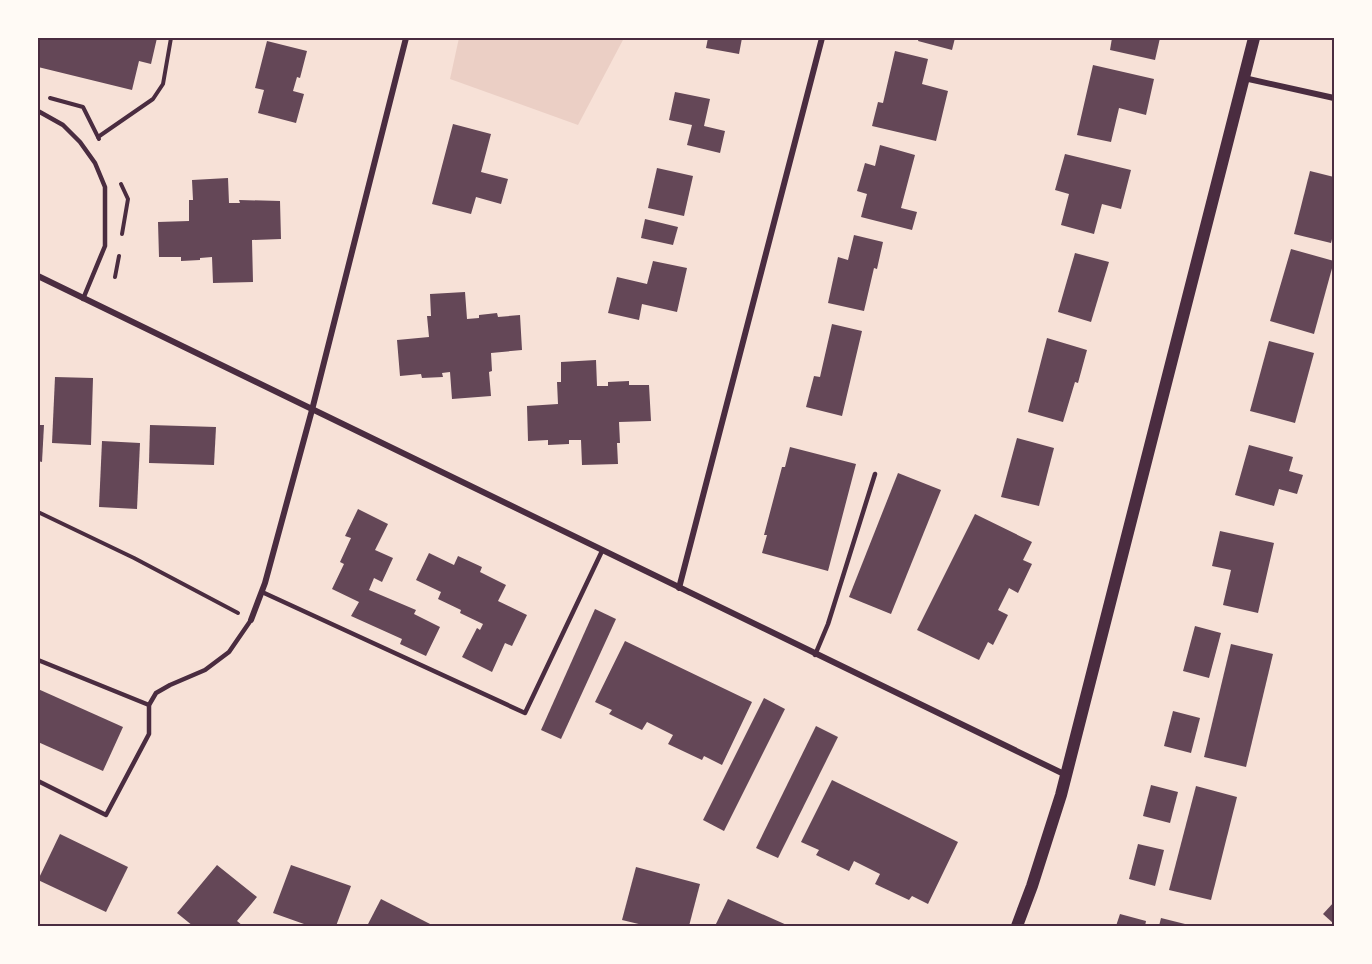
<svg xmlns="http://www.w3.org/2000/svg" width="1372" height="964" viewBox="0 0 1372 964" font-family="Spectral,serif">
<rect width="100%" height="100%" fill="#f7e1d7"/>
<path fill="#ebcfc5" d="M459,38H624L578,125L450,79Z"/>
<g fill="#644757">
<path d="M38,38H157L151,64L139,61L132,90L38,67Z"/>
<path d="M708,38H742L739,54L706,48Z"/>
<path d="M919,38H955L952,50L918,41Z"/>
<path d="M1112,38H1160L1155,60L1110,50Z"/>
<path d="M267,41L307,51L300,78L297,77L293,91L304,94L296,123L258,113L264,90L255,88Z"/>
<path d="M895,51L928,59L922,84L948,91L936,141L872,126L878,102L883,103Z"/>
<path d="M1093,65L1154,79L1146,115L1119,108L1111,142L1077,135Z"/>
<path d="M675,92L710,99L704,126L725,131L720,153L687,145L692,125L669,120Z"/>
<path d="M453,124L491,134L481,172L508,179L501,204L476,197L471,214L432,204Z"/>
<path d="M880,145L915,155L901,208L917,212L912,230L861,217L867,194L857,191L865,163L875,166Z"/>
<path d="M1065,154L1131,170L1121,209L1102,204L1094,234L1061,225L1069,194L1055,190Z"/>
<path d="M657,168L693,176L684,216L648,208Z"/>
<path d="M1310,171L1334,177V231L1331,243L1294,234Z"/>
<path d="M228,178L229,203H240L239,200L280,201L281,239L252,240L253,282L213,283L212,257L200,258V260L181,261V257H159L158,222L189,221V200H193L192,180Z"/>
<path d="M645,219L678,227L673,245L641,238Z"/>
<path d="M854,235L883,242L877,269L874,268L864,311L828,303L838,257L848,260Z"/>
<path d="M1291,249L1334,261L1314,334L1270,321Z"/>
<path d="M1075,253L1109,262L1091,322L1058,312Z"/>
<path d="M653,261L687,268L677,312L642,304L639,320L608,313L617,277L647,284Z"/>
<path d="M465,292L467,319L479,318V315L497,313L498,317L520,315L522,350L491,353L492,371L489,372L491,396L452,399L450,372L442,373L443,377L422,378L421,374L400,376L397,340L429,337L427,316H431L430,294Z"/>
<path d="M832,324L862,331L842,416L806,407L814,376L820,377Z"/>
<path d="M1047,338L1087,350L1078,383L1075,382L1063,422L1028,412Z"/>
<path d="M1269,341L1314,353L1295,423L1250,411Z"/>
<path d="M596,360L597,386H608V382L629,381V385H649L651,421L619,422L620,443H617L618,464L582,465L581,440H569V444L548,445V440L528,441L527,406L558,404L557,382H561V362Z"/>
<path d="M55,377L93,378L91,445L52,443Z"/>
<path d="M38,425H44L42,462L38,461Z"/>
<path d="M150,425L216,427L214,465L149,463Z"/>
<path d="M1017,438L1054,448L1039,506L1001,497Z"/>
<path d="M102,441L140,443L137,509L99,507Z"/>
<path d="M1249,445L1293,457L1289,471L1303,475L1297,494L1279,489L1274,506L1235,495Z"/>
<path d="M790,447L856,464L828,571L762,553L767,535H764L782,467H785Z"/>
<path d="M898,473L941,490L891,614L849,597Z"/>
<path d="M358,509L388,524L375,550L393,558L382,582L374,578L369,590L416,610L414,614L440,627L426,656L400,644L402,639L351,616L359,602L332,589L344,564L340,562L351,538L345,536Z"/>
<path d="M975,514L1032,542L1023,560L1032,564L1018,593L1009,588L998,610L1008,615L993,645L988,642L979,660L917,630Z"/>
<path d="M1220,531L1274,543L1258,613L1223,605L1231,570L1212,566Z"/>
<path d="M429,553L454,565L458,556L482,567L480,572L506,585L498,601L527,615L512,646L505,643L492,672L462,657L477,628L480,630L483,624L460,613L461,610L438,599L441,592L416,580Z"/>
<path d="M595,609L616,619L561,739L541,730Z"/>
<path d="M1195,626L1221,633L1209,678L1183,671Z"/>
<path d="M625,641L752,702L722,765L704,756L702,760L668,744L673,735L647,722L642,730L609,714L612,710L595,702Z"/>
<path d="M1231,644L1273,654L1246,767L1204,757Z"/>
<path d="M38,689L123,727L103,771L38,742Z"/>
<path d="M764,698L785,709L724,831L703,820Z"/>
<path d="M1173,711L1200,718L1191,753L1164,746Z"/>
<path d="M816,726L838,737L778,858L756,848Z"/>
<path d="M832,780L958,842L928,904L912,896L909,900L875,884L880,874L854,861L849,871L816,855L819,850L801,842Z"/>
<path d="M1151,785L1178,792L1170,823L1143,816Z"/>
<path d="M1196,786L1237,797L1211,900L1169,890Z"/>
<path d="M60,834L128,867L106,912L38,880Z"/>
<path d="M1138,844L1164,850L1155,886L1129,879Z"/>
<path d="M217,865L257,897L237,921L243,926H193L177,913Z"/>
<path d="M291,865L351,886L336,926H303L304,924L273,913Z"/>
<path d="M636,867L700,884L689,926H647L622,920Z"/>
<path d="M381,899L434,926H367Z"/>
<path d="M728,899L789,926H715Z"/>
<path d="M1334,902V924L1323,914Z"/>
<path d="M1120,914L1146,921L1145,926H1116Z"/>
<path d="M1161,918L1193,926H1159Z"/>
</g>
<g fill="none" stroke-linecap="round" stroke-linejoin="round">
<g stroke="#4a2c40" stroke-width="4">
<path d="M50,98L83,107L99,139"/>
<path d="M98,137L153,99L163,84L171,38"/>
<path d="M121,184L128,199L122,234"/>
<path d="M115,277L119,256"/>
<path d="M38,512L134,558L238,613"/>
</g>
<g stroke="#4a2c40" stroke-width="4.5">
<path d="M38,111L63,125L80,142L95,163L105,187V246L83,299"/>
<path d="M262,592L525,713L602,551"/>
<path d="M815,655L828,624L875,474"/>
<path d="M38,660L149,705"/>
<path d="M38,781L106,815L149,734V705L156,693L170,685L205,670L229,652L251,620"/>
</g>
<g stroke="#4a2c40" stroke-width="6">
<path d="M1244,78L1334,98"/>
<path d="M38,276L1066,775"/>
<path d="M679,588L822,38"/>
<path d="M251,620L265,583L312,410L406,38"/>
</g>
<path stroke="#4a2c40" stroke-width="12" d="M1017,926L1032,886L1061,795L1254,38"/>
</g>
<rect width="1372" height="964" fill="none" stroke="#fffaf5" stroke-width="78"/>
<rect x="39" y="39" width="1294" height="886" fill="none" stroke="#4a2c40" stroke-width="2"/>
</svg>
